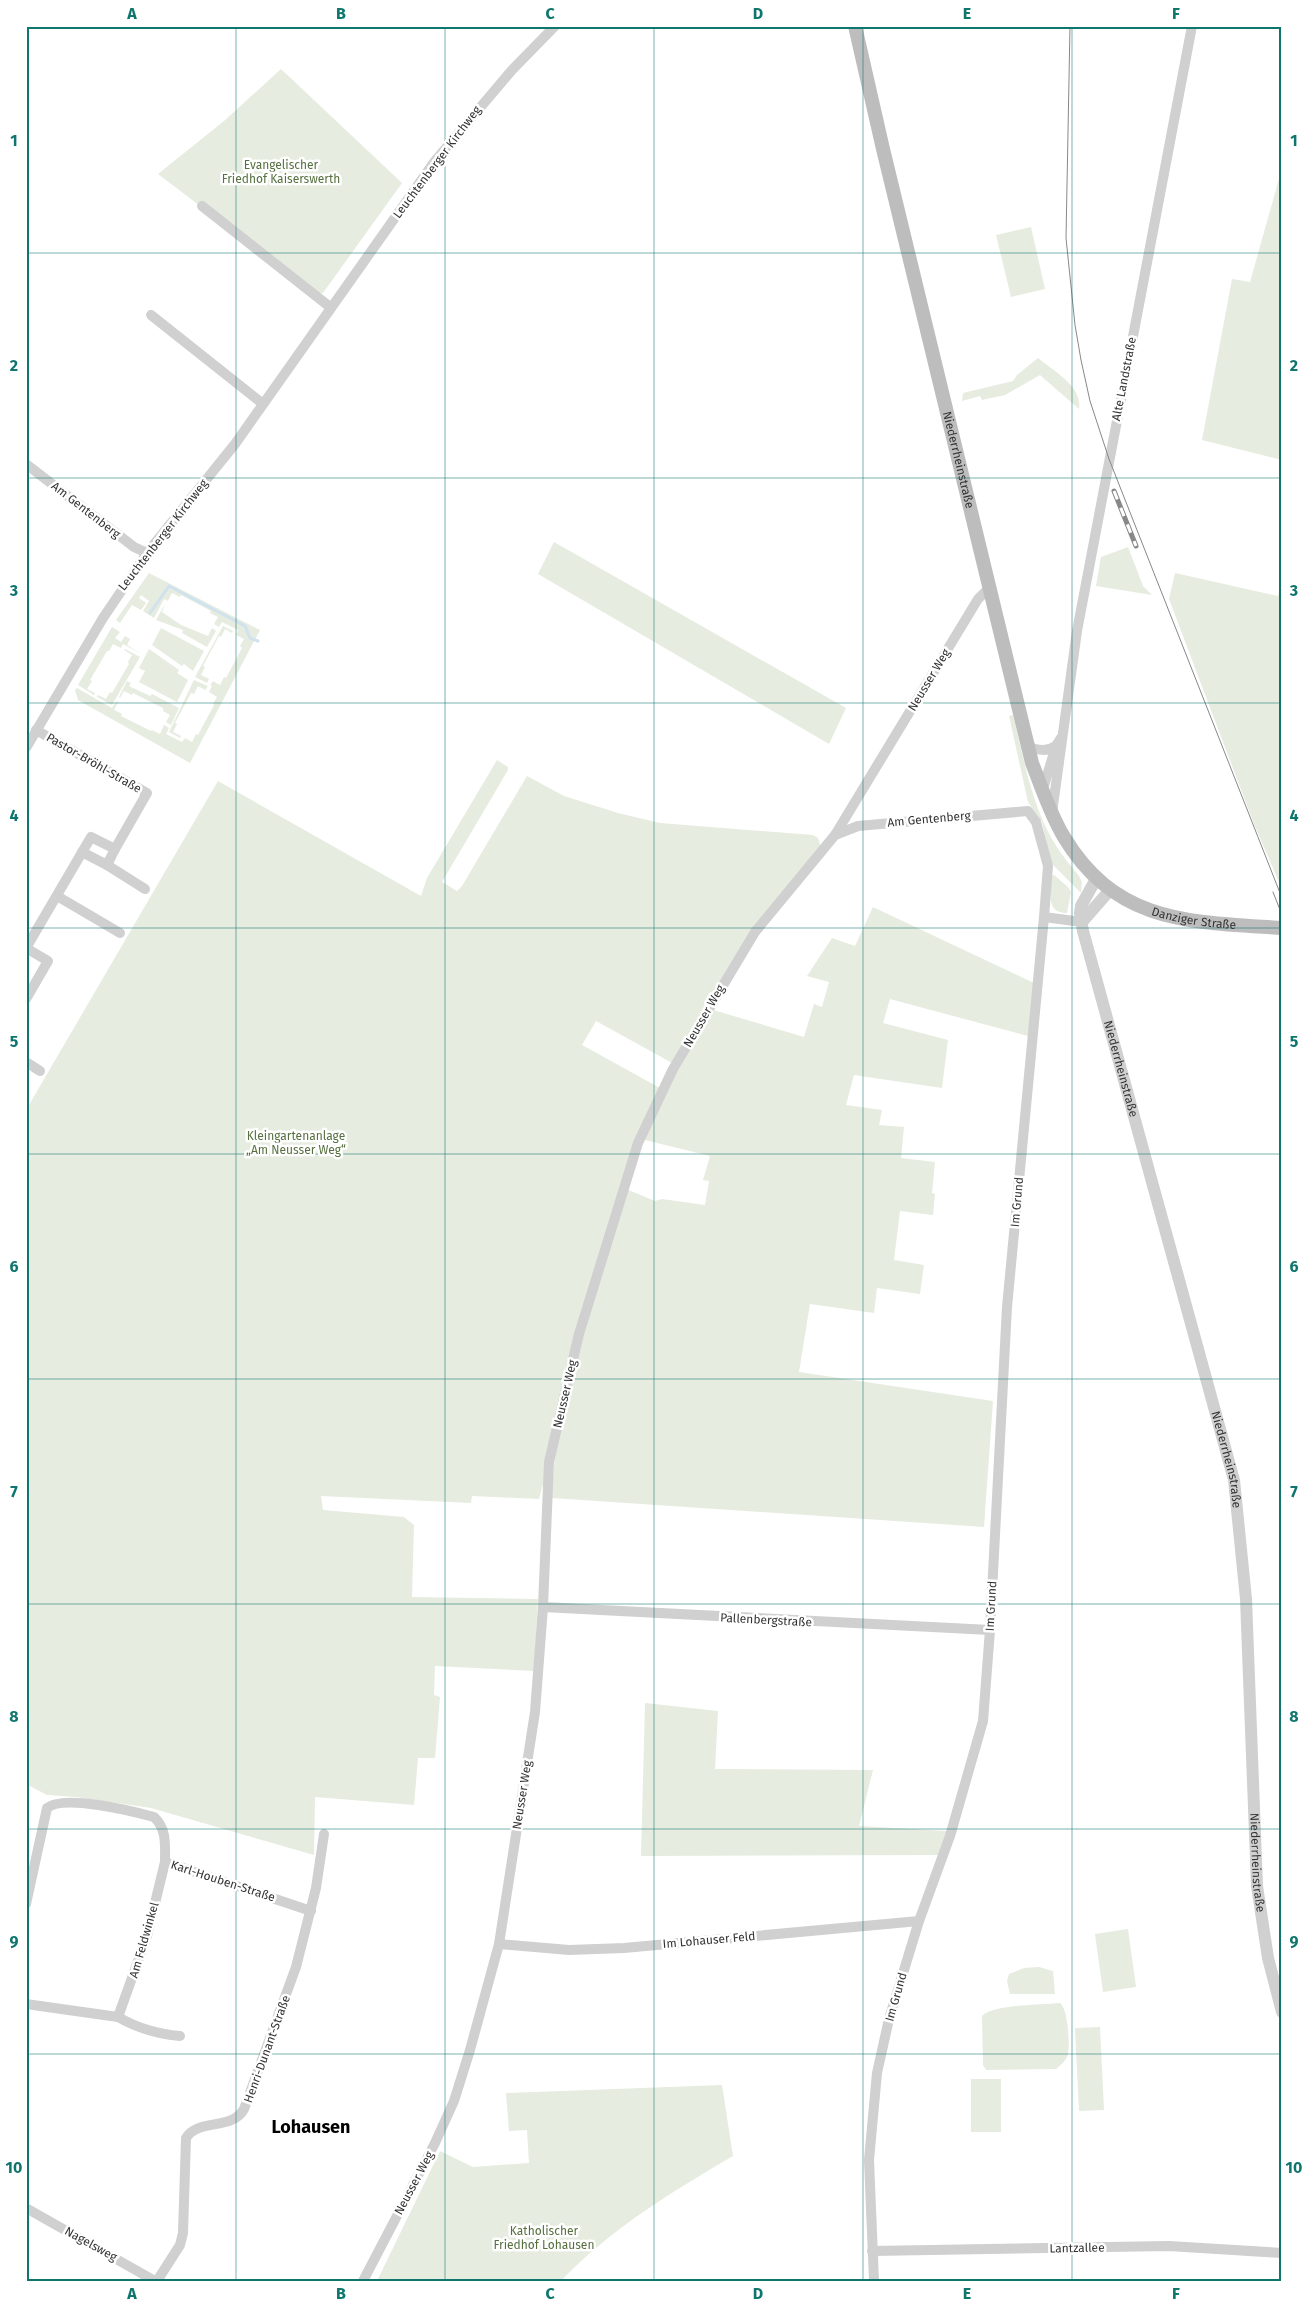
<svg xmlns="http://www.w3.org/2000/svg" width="1308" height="2307" viewBox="0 0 1308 2307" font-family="'Fira Sans',sans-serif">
<rect width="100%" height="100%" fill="#fff"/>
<g fill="#e6ecdf">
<path d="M281,69L402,183L323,293L316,294L158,174L224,121Z"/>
<path d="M1282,168V460L1202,440L1232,279L1250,282Z"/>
<path d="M1031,227L1045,289L1011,297L996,235Z"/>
<path d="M1038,358C1053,371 1083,386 1079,409L1040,375L1005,395L982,400L980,396L962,401L963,393L1013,381L1017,375Z"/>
<path d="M554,542L846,708L829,744L538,574Z"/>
<path d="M1128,547L1143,586L1152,595L1096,586L1101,557Z"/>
<path d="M149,573L260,630L190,763L78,700L75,690L77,688L112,708L117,701L118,702L114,710L122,714L121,716L151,731L152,730L160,734L164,725L169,728L166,734L182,742L185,738L192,742L196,734L198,735L214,705L213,704L217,697L209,692L212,686L210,685L213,681L220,685L224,677L226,678L242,648L240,646L244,639L236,635L238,630L222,622L219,627L214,624L218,617L210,613L211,611L181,595L180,597L172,593L168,601L164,599L154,618L143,611L149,601L141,595L139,598L146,603L141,610L132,605L120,623L116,620Z"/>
<path d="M1175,573L1278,596L1282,581V889L1254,824L1169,599Z"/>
<path d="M165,604L162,612L181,625L208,636L212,628L216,631L207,647L182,633L183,630L156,620Z"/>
<path d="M223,626L233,631L232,633L225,629L221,637L219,636L203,666L205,667L201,675L209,679L207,683L195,677Z"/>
<path d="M112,627L120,632L115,638L121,642L125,636L130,639L127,645L141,654L123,644L121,648L113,644L109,651H107L90,680L92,681L87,689L95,693L94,695L78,685Z"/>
<path d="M161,628L204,651L193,671L184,664L182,666L152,645Z"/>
<path d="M125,649L140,657L112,705L97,697L98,695L106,699L110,692L112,693L129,664L128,662L132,655L124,650Z"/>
<path d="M149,649L179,670L177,673L188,680L177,702L139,682L145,671L139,668Z"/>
<path d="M194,680L208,686L205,690L198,686L194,694L191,693L175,723L177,724L173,732L181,736L180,738L169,732Z"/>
<path d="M127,681L131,683L129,686L150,696L152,694L179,708L171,725L166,722L170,715L163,711V708L133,693L132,695L124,691L120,698L119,697Z"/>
<path d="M1013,715C1023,756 1031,802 1052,839C1060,853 1070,865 1079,876L1082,882L1081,893L1051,863L1042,822L1028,802L1009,716Z"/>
<path d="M497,760L508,767V770L442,882L457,891L462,886L527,776L564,796L618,813L660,823L813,835L818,838L821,847L751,930L674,1064L596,1021L582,1045L660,1088L635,1146L539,1499L472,1496L471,1503L321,1496L323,1510L404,1517L414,1525L412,1597L538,1599L534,1671L435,1666L434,1695L440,1697L435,1758H418L414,1805L315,1797L314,1855L151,1808L76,1797L47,1795L26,1784V1110L218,781L421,896L427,878Z"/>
<path d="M1054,875L1068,887L1071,892L1067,913C1045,913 1051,892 1052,876Z"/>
<path d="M873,907L1034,983L1028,1036L890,999L883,1023L948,1040L942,1088L854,1075L846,1105L882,1110L879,1125L904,1127L901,1158L935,1162L932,1193L935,1194L933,1215L900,1211L894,1260L924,1265L920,1294L877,1288L874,1313L810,1304L799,1372L993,1401L984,1527L552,1498C555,1396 597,1286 626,1189L655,1201L662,1199L705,1205L709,1181L703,1180L710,1156L641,1139L710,1009L804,1037L814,1004L822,1007L829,982L807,976L832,938L855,946Z"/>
<path d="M645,1703L718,1711L715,1769L873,1770L859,1826L947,1831L939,1855L641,1856Z"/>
<path d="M1128,1929L1136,1987L1103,1992L1095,1934Z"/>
<path d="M1039,1967L1053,1971L1055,1994H1010L1007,1981L1009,1974L1024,1968Z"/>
<path d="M1060,2003C1068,2009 1070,2043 1068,2054C1067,2060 1061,2065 1056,2069L986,2070L983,2065L982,2016C994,2004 1042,2005 1060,2003Z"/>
<path d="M1100,2027L1104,2110L1079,2111L1075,2028Z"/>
<rect x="971" y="2079" width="30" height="53"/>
<path d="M722,2085L733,2156C673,2191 609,2230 561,2281H377L440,2151L473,2167L529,2163L527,2130L509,2131L506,2093Z"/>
</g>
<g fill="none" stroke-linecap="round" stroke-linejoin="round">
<path stroke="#cfe2ee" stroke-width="3" d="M150,613L169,586L245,626L250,638L258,641"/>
<g stroke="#d0d0d0" stroke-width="10">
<path d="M202,206L330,307"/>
<path d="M151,315L263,404"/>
<path d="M26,464L134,547L147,553"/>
<path d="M1028,747C1038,750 1047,752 1056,746"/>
<path d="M26,748L103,618L147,553L235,444L435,161L512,70L555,26"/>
<path d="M1043,789L1056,746L1061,738"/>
<path d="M1052,813L1077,631L1192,26"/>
<path d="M835,835L858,826L1028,811L1036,822L1048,866L1044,917L1082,922"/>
<path d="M82,852L107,865L115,849"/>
<path d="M107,865L145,889"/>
<path d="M57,896L120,933"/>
<path d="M26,999L48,961L26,948L91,837L115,849L147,793L36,730"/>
<path d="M26,1062L40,1071"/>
<path d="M543,1607L990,1630"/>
<path d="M26,1904L47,1808C63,1794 132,1811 154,1817C167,1829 165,1845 165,1862L311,1911"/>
<path d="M499,1944L569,1950L624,1948L919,1921"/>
<path d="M26,2004L118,2017L147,1936L165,1862"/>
<path d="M118,2017C137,2028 158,2034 180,2036"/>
<path d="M26,2208L155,2281"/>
<path d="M872,2251L1169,2246L1282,2253"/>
<path d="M157,2281L180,2245L183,2233L186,2138C198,2118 232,2131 244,2109L296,1967L316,1888L324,1834"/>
<path d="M363,2281L435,2143L454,2101L470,2050L499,1944L535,1712L543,1607L549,1462L579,1334L638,1143L673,1069L755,932L835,835L978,599L989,588"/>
<path d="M874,2281L869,2160L877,2073L889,2019L919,1921L950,1836L983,1721L990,1630L1007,1307L1044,917"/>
</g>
<g stroke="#d0d0d0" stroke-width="12">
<path id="s1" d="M1096,879L1081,906L1080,913L1083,931L1234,1480L1246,1599L1257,1886L1268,1958L1282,2012"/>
<path d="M1082,922L1110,890"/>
</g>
<path stroke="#bdbdbd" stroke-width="14" id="s2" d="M855,26L883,149L1032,763C1042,788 1050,814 1064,837C1116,924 1191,922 1282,928"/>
<g stroke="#888" stroke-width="1">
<path d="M1070,26L1066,238L1075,325L1081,360L1090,401L1109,459L1282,898"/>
<path d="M1273,892L1282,915"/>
</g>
<g stroke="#888" stroke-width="5">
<path id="rail" d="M1114,491L1136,546"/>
</g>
<use href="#rail" stroke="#fff" stroke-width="3" stroke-dasharray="9" stroke-linecap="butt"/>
</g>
<path fill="none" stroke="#0f766e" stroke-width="1" stroke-opacity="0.55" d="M236,26V2281M445,26V2281M654,26V2281M863,26V2281M1072,26V2281M26,253H1282M26,478H1282M26,703H1282M26,928H1282M26,1154H1282M26,1379H1282M26,1604H1282M26,1829H1282M26,2054H1282"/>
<g text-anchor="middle" stroke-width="5" stroke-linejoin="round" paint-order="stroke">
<g font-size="12" fill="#333" stroke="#fff">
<text transform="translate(437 162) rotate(-53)" y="4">Leuchtenberger Kirchweg</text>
<text transform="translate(1124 379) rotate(-79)" y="4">Alte Landstraße</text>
<text dy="4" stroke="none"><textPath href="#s2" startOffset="446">Niederrheinstraße</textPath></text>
<text transform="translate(86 510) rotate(38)" y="4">Am Gentenberg</text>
<text transform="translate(163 535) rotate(-52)" y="4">Leuchtenberger Kirchweg</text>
<text transform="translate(929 680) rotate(-59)" y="4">Neusser Weg</text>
<text transform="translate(94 763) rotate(30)" y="4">Pastor-Bröhl-Straße</text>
<text transform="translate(929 819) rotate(-5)" y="4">Am Gentenberg</text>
<text dy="4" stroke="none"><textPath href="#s2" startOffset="999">Danziger Straße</textPath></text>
<text transform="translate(704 1016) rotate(-60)" y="4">Neusser Weg</text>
<text dy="4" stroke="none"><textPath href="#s1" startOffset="199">Niederrheinstraße</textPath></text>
<text transform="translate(1017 1202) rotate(-85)" y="4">Im Grund</text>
<text transform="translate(565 1394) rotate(-77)" y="4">Neusser Weg</text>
<text dy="4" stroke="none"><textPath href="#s1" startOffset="604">Niederrheinstraße</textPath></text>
<text transform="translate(991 1606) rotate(-87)" y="4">Im Grund</text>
<text transform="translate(766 1620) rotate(3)" y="4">Pallenbergstraße</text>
<text transform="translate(522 1795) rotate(-81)" y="4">Neusser Weg</text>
<text dy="4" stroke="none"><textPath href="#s1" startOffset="1009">Niederrheinstraße</textPath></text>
<text transform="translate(223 1881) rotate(18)" y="4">Karl-Houben-Straße</text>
<text transform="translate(144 1940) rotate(-74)" y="4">Am Feldwinkel</text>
<text transform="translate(709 1940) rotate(-5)" y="4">Im Lohauser Feld</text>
<text transform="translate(896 1997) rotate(-74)" y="4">Im Grund</text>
<text transform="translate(267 2049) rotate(-70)" y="4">Henri-Dunant-Straße</text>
<text transform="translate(414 2183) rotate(-62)" y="4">Neusser Weg</text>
<text transform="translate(91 2244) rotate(29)" y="4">Nagelsweg</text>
<text transform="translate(1077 2248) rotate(-1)" y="4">Lantzallee</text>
</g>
<g font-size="12" fill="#56703f" stroke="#fff">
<text x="281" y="169">Evangelischer<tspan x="281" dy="14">Friedhof Kaiserswerth</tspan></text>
<text x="296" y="1140">Kleingartenanlage<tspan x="296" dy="14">„Am Neusser Weg“</tspan></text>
<text x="544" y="2235">Katholischer<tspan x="544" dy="14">Friedhof Lohausen</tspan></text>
</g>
<g font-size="18" font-weight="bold" fill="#000" stroke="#fff">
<text x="311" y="2133">Lohausen</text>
</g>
</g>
<rect width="1308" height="2307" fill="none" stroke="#ffffff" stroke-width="55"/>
<rect x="28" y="28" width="1252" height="2252" fill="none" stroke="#0f766e" stroke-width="2"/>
<g font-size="16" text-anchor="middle" font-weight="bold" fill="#0f766e">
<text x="132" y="19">A</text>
<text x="341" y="19">B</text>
<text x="550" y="19">C</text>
<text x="758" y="19">D</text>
<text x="967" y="19">E</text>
<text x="1176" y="19">F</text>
<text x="14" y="146">1</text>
<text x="1294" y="146">1</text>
<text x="14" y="371">2</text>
<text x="1294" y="371">2</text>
<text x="14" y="596">3</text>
<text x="1294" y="596">3</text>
<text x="14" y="821">4</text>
<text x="1294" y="821">4</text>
<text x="14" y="1047">5</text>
<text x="1294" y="1047">5</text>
<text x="14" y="1272">6</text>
<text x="1294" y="1272">6</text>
<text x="14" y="1497">7</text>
<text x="1294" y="1497">7</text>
<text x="14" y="1722">8</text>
<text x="1294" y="1722">8</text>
<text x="14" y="1947">9</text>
<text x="1294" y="1947">9</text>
<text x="14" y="2173">10</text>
<text x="1294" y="2173">10</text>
<text x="132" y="2299">A</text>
<text x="341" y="2299">B</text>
<text x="550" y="2299">C</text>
<text x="758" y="2299">D</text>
<text x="967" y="2299">E</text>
<text x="1176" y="2299">F</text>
</g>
</svg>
